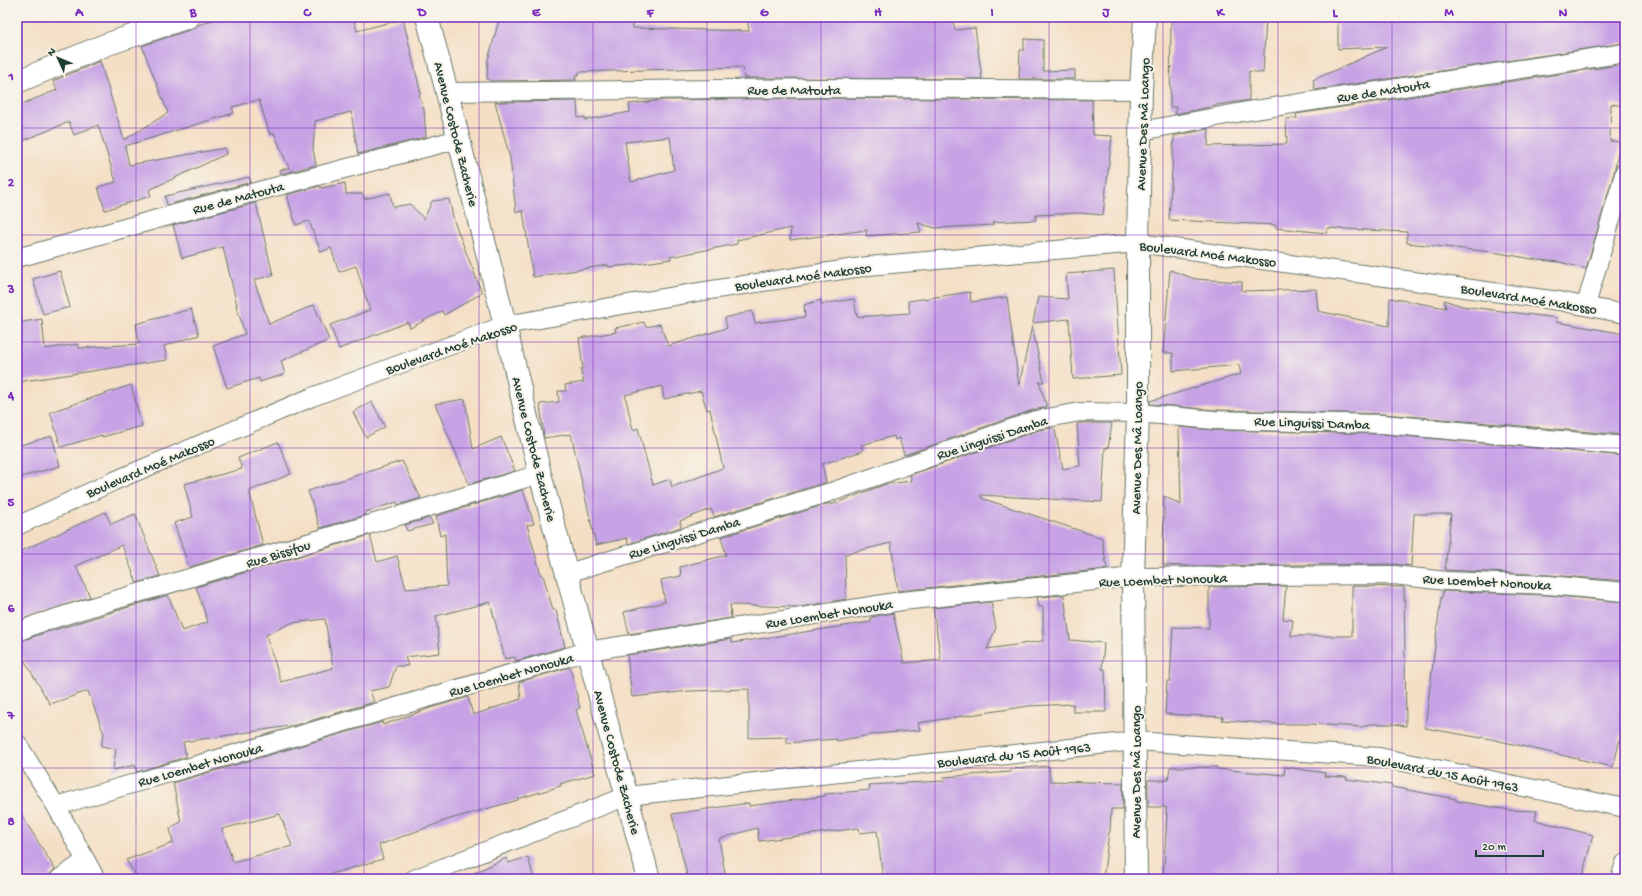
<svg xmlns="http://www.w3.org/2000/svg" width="1642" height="896" viewBox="0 0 1642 896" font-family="'Gochi Hand',sans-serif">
<rect width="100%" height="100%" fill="#f7f3e8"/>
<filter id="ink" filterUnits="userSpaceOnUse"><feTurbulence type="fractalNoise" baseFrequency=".025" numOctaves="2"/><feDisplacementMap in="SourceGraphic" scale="8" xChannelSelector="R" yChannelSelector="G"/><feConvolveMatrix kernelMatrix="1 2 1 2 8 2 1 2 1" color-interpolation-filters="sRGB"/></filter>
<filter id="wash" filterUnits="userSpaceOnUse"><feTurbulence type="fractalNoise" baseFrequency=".012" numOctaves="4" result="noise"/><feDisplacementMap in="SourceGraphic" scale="16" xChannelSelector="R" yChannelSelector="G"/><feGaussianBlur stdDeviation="0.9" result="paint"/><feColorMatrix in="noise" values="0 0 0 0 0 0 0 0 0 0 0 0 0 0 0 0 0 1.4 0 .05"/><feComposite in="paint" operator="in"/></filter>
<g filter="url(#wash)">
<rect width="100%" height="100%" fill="#f4dfc5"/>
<g id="blocks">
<g fill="#c7a3e5" fill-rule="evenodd">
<path d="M221,17H353L357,31L403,19L421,94H419L424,110L426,137L358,154L351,112L315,121L313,149L316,165L281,174L280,170L289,168L274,133L270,135L259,100L232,107L234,113L125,146L129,165L225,148L226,154L149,190L151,196L105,210L98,187L116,182L98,125L74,135L69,122L17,143V106L57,90L53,81L100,61L124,140L168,113L142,46L192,29L198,25Z"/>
<path d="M500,17H632V28L749,31L747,17H952L955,30L975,28L982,79L744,78L743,67L579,72V75H575L576,80L490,81L489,79H487L488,60Z"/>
<path d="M1171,17H1266L1263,73L1249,71V100L1211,106L1210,107L1175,114L1176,107H1170Z"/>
<path d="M1338,17H1625V43L1315,90L1313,80L1387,47L1338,49Z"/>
<path d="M1024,39L1043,40V71L1075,70V79H1019L1020,50H1024Z"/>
<path d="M1625,64V106L1611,104L1610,141L1620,142L1614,173L1586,269L1560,262L1538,260L1493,252L1407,243V232L1327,228V233L1276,228V225L1169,220L1174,136L1209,129L1208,146L1287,144L1286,119L1297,118L1296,114Z"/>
<path d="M821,98L1092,100L1093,135L1112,136L1103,215L1079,213L1036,215V220L993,222V225L935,228L918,223L921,232L866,236L867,230L790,240L791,228L737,240V244L670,257L671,259L631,265L608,267V265L533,277L523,211L516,212L510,158L495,102L577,101L578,118L585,117V120L630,112L629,104L664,100ZM670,137L674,170L631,182L625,142Z"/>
<path d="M249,177L251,182L167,205L165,196Z"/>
<path d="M345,183L346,194H363L364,199L390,193L393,207L410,204L424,219L432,201L449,199L454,221L482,293L444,315L442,311L410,328L408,322L339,349L330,325L370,310L356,266L339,272L331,248L321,252L309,221L296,225L287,195L320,186L321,188Z"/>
<path d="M256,203L273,275L254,280L269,324L314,305L329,340L281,361L285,374L260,382L259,378L227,388L213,346L245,334L236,305H237L223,247L182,258L173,225Z"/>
<path d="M1114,270L1121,375L1073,379L1069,319L1033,323L1038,297L1068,299L1066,274Z"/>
<path d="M1170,270L1195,279L1242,282V291L1316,289L1318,311L1389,326L1390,298L1446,308L1444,300L1462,306L1557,318L1556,322L1625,334V435L1384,414L1215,410L1150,404V401L1241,374L1239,365L1173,371V353H1163Z"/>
<path d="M60,271L70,307L43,314L33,279Z"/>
<path d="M970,292L971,302L1007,297L1019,386L1032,326L1044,382H1039L1047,407L1033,410L904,455L899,438L895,440L894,436L861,445L863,451L822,464L826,482L714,517L711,509L680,521L681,527L628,544L627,538L596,545L571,434L544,438L540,404L559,402L558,391H566L565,385L584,382L580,369H583L579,338L616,332L615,328L644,322L646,327L660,324L668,346L727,328L725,318L752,311L755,323L805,317L804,305L821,300V304L854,299L857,317L910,313L908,301ZM662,386L664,399L701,391L707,410L710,409L723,468L672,487L670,479L653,485L638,428L633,430L625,395Z"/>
<path d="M191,309L199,335L164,346L167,360L17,382V323L42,319L45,349L78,344L79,348L139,344L136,324Z"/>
<path d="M131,385L142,426L102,437V435L61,447L50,412Z"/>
<path d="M465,399L473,449L501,437L515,471L469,484L435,404Z"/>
<path d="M372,402L385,427L366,437L353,412Z"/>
<path d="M1081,423H1112L1108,448H1105L1102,502L981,495V498L1102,538L1107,569L898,591L891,543L845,554L846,599L800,607L730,605L731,618L629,634L624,612L665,602L661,580L681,576L680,567L726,555L721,537L830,503L831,505L886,484L912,481L910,475L1039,430L1053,428L1055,430L1063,469L1080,466L1077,424Z"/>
<path d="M1179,427L1214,430L1382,434L1625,456V581L1549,575L1445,570L1451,514H1414L1411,566L1394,564L1187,566L1163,565L1164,496L1181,505Z"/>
<path d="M52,436L60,466L17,478V446Z"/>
<path d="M278,442L291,474L249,491L263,545L189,567L174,523L193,517L184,484L242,469L238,458Z"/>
<path d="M402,461L421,498L398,505L397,502L365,512L366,515L320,528L308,491Z"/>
<path d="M523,490L534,524L527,525L541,575H543L553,610H556L565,647L516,661L515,657L505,659L490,602L436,616L440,653L405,657L408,666H396L389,687L370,691L374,702L296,725L183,742L186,757L137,772L135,765L113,770L116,749L101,746L104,734L88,691L50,704L17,648V642L41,634L168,595L182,631L208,622L196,587L370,535L377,562L397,556L406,589L447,586L445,534L440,536L436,516ZM325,619L333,668L281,682L266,635L291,623Z"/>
<path d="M105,512L111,524L135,514L160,576L137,583L122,545L76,566L90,597L17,621V553Z"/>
<path d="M430,518L433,524L407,531L405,525Z"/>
<path d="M1286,586L1283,619L1293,620L1291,636H1352V586L1404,587L1406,726L1394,724H1369L1362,727L1310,724H1278L1222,720L1223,717L1165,714L1167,681H1170L1173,627L1209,628V587Z"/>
<path d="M1443,591L1547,595L1625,602V720L1613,767L1482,737V738L1425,728L1441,597H1442Z"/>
<path d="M1064,595L1070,640L1104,643L1102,669H1105L1106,712H1073V704L1029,706L918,723L920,730L876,734L837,741L836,739L787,743V737L749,738V689L690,691L632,697L627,655L731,639L732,643L871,622V617L893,613L904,663L941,660L933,608L991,602L996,628L987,649L1043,641V607H1039L1037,597Z"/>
<path d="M570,667L580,708L576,710L595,774L560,784L561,786L517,799L518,800L450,819L379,845L383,859L313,879H138L126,860L173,843L170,828L181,822L173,783L382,722L383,725L430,708L468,697L473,715L521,699L519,682ZM280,814L292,846L233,862L222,829Z"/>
<path d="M1049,766L1050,781L1123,783V809H1111L1110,832H1109L1103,879H883L877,831L860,833L859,828L759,841L757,828L719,839L726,879H688L672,814L749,803V806L825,796V794L870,790L869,785L945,781L944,777L1011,772V769Z"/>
<path d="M1170,767H1217V769L1284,775L1285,767L1325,773L1324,776L1347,777L1346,779L1392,785V787L1456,799V801L1510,810L1537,811L1535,820L1593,835L1585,865L1583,879H1163L1167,814H1166V807H1148V780H1168Z"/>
<path d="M17,808L55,869L50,874L49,879H17Z"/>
<path d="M528,857L534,879H461L506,858L508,863Z"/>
</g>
</g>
</g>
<g filter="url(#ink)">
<use href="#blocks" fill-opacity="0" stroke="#6a7667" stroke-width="1"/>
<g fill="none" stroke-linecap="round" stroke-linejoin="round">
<g stroke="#6a7667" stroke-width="20">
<g id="minor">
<path d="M447,92L821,88L1141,90"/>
<path d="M1141,131L1248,111L1625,53"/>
<path d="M17,258L240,196L459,139"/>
<path d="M1586,305L1625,171"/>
<path d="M17,526L114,481L312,397L505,325L698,292L868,266L1138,243L1559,301L1625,314"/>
<path d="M568,573L837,490L1036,420L1080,412L1138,413L1214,420L1383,424L1625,446"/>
<path d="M17,632L37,624L88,608L540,474"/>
<path d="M17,743L56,806L96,879"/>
<path d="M56,806L588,651L902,601L1133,577L1394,575L1446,581L1548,585L1625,592"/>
<path d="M59,879L85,861"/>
<path d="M414,879L627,796L1135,741L1379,757L1625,808"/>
<path d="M1620,879L1625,863"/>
</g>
</g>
<g stroke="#6a7667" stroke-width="24">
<g id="tertiary">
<path d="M427,17L447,92L505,325L540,474L649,879"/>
<path d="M17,82L105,45L188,17"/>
</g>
</g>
<g stroke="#6a7667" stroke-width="24">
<path id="secondary" d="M1136,879L1133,577L1138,413V243L1141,90L1145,17"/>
</g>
<use href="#minor" stroke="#fff" stroke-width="18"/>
<use href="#tertiary" stroke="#fff" stroke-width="22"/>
<use href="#secondary" stroke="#fff" stroke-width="22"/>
</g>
</g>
<path fill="none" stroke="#7b2cbf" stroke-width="1" stroke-opacity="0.55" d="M136,17V879M250,17V879M364,17V879M479,17V879M593,17V879M707,17V879M821,17V879M935,17V879M1049,17V879M1163,17V879M1278,17V879M1392,17V879M1506,17V879M17,128H1625M17,235H1625M17,342H1625M17,448H1625M17,554H1625M17,661H1625M17,768H1625"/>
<g text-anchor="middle" stroke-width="4" stroke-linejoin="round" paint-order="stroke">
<g font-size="14" fill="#1f3d34" stroke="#f7f3e8">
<text x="794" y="94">Rue de Matouta</text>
<text transform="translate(1383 90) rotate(-9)" y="5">Rue de Matouta</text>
<text transform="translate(1142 124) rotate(-88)" y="5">Avenue Des Mâ Loango</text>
<text transform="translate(457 134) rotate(76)" y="5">Avenue Costode Zacherie</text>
<text transform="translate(238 197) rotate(-15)" y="5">Rue de Matouta</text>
<text transform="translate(1208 253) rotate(7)" y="5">Boulevard Moé Makosso</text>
<text transform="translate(803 276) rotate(-8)" y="5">Boulevard Moé Makosso</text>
<text transform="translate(1529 298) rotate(9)" y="5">Boulevard Moé Makosso</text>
<text transform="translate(451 347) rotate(-19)" y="5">Boulevard Moé Makosso</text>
<text transform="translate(1312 422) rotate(2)" y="5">Rue Linguissi Damba</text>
<text transform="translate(992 437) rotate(-18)" y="5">Rue Linguissi Damba</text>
<text transform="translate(1136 448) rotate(-89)" y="5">Avenue Des Mâ Loango</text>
<text transform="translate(535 449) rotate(76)" y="5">Avenue Costode Zacherie</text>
<text transform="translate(150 466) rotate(-23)" y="5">Boulevard Moé Makosso</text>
<text transform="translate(684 537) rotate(-17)" y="5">Rue Linguissi Damba</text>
<text transform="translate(278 553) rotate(-17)" y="5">Rue Bissifou</text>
<text transform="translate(1163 579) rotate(-2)" y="5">Rue Loembet Nonouka</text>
<text transform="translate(1487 581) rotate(3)" y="5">Rue Loembet Nonouka</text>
<text transform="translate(829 613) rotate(-9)" y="5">Rue Loembet Nonouka</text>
<text transform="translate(511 674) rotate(-16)" y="5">Rue Loembet Nonouka</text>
<text transform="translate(1014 754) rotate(-6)" y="5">Boulevard du 15 Août 1963</text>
<text transform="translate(618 762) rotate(75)" y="5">Avenue Costode Zacherie</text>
<text transform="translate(200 764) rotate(-16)" y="5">Rue Loembet Nonouka</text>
<text transform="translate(1135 772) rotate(-90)" y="5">Avenue Des Mâ Loango</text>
<text transform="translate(1443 772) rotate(11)" y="5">Boulevard du 15 Août 1963</text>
</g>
</g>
<rect width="1642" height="896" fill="none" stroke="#f7f3e8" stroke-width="44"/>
<g transform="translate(58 58) rotate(314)" stroke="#f7f3e8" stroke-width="3" paint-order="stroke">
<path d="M0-3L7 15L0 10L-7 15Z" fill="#1f3d34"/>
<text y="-6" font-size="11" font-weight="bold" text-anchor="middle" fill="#1f3d34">N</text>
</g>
<path d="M1476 850v6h67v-6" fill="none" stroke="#1f3d34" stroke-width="2"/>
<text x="1482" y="850" font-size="12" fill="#1f3d34" stroke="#f7f3e8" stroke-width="3" paint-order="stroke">20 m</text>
<rect x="22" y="22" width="1598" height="852" fill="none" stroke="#7b2cbf" stroke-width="1.5"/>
<g font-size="13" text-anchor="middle" font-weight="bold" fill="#7b2cbf">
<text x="79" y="16">A</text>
<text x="193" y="16">B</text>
<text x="307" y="16">C</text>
<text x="422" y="16">D</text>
<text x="536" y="16">E</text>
<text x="650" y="16">F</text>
<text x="764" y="16">G</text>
<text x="878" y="16">H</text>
<text x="992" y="16">I</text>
<text x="1106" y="16">J</text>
<text x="1220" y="16">K</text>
<text x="1335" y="16">L</text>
<text x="1449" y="16">M</text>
<text x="1563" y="16">N</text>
<text x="11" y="80">1</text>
<text x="11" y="186">2</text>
<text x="11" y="293">3</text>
<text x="11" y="399">4</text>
<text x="11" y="506">5</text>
<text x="11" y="612">6</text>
<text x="11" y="719">7</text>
<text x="11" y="825">8</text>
</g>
</svg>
